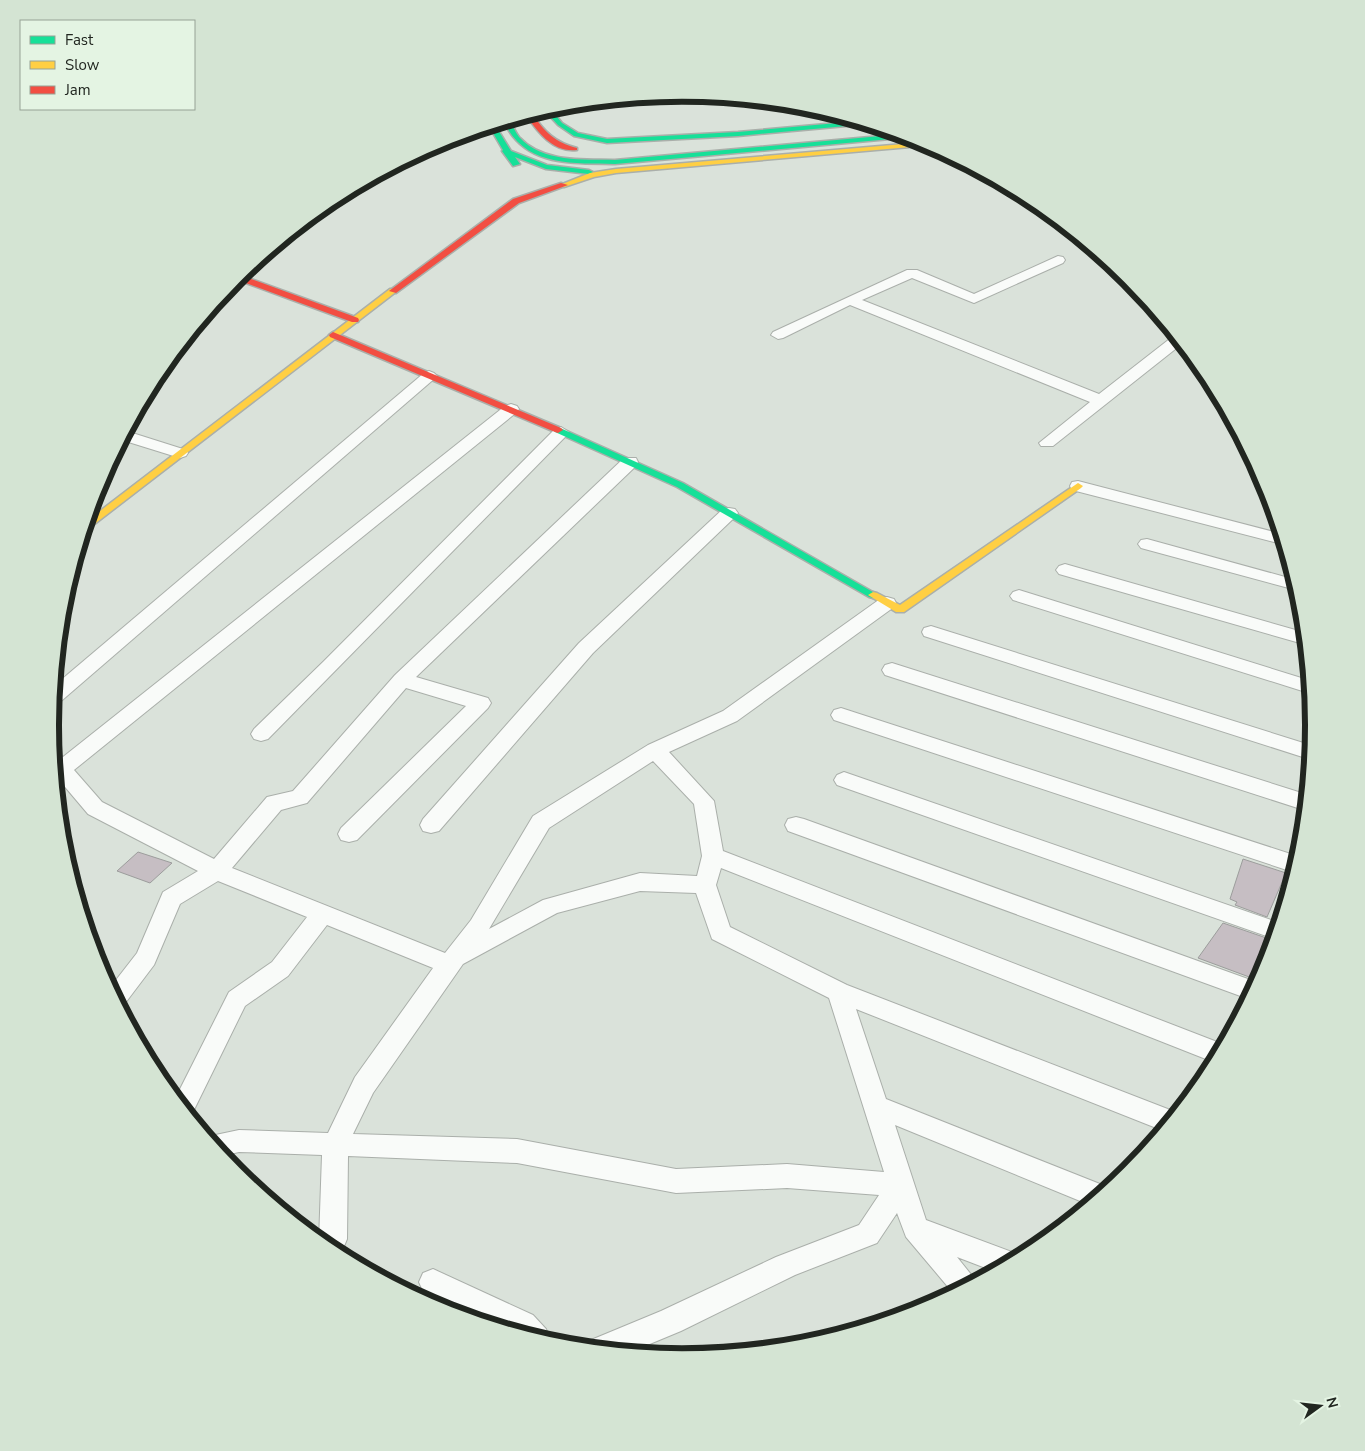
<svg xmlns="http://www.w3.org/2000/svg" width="1365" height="1451" viewBox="0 0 1365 1451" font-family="'Nunito Sans',sans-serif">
<rect width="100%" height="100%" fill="#dae2da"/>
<g fill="#c6bec3" stroke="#9c9d9c">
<path d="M138,852L172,863L150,883L117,871Z"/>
<path d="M1243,859L1286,873L1267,917L1235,905L1237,902L1230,899Z"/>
<path d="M1223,923L1275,941L1267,968L1260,981L1198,958Z"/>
</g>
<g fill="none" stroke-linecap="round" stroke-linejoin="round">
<g stroke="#aaafaa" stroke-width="2">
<g id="street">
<path d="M1058,256L1063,257L1065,260L1063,263L974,303L912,278L862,300L1099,394L1176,334L1183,343L1053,446H1041L1039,443L1090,402L850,305L783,338L778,339L771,335L773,332L907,270H917L974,294Z"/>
<path d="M429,371L434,373L437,376L434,379L60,702L52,704L54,686L424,373Z"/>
<path d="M511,404L517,406L519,409L517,412L74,770L102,802L214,859L267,797L293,791L395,675L624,458H636L638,462L636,466L416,677L488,698L491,703L488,708L357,840L349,842L341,840L338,834L341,828L466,706L406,688L307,803L281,810L232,868L445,953L471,920L533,816L648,745L723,711L880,599L887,597L894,599L896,603L894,607L737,721L669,752L714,801L723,851L1225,1045L1216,1063L721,868L716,885L730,927L847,985L1178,1113L1164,1131L856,1009L886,1099L1110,1188L1090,1205L895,1125L926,1220L1020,1255L1021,1258L996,1272L957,1257L977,1282L954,1294L906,1237L897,1213L877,1243L795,1275L681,1331L628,1353L588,1349L591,1340L661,1311L776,1257L859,1225L879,1195L787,1188L676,1193L517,1163L348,1156L347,1239L340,1256L319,1241L322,1155L239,1152L221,1156L206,1137L239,1130L328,1133L355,1077L433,968L327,925L288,976L245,1006L190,1118L175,1099L229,992L272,962L307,917L218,881L180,904L154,965L123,1006L119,1007L109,989L137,953L163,892L198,871L88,814L55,775L53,752L63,757L505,406ZM653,761L694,804L702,856L697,876L640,873L543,900L489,929L549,828ZM640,891L696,893L712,939L829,998L884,1172L787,1164L676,1169L517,1139L353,1134L373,1093L463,964L557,913Z"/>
<path d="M561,427L569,432L567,435L268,739L261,741L254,739L251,734L254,729L324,661L555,429Z"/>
<path d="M126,431L186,450L188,453L186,456L180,458L122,440Z"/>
<path d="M1078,481L1282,534L1286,545L1072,490L1070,486L1072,482Z"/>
<path d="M729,508L735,509L738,513L735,517L593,653L439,831L431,833L423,831L420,825L423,819L579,643L723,509Z"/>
<path d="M1147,539L1296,580L1300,591L1141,548L1138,544L1141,540Z"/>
<path d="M1065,564L1306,633L1307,645L1059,574L1056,570L1059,566Z"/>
<path d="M1019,590L1311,681L1312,694L1013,600L1010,596L1013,592Z"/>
<path d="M931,626L1313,746L1312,760L924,636L922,632L924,628Z"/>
<path d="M892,663L1308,795L1307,811L885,675L882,670L885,665Z"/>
<path d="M841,708L1300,857L1296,873L834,720L831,715L834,710Z"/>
<path d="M844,772L1280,923L1275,939L837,785L834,780L837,775Z"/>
<path d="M796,817L804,819L1259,983L1250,999L1246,998L788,831L785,825L788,819Z"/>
<path d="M433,1269L533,1315L546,1329L550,1339L548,1343L498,1327L423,1291L419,1282L423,1273Z"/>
</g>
</g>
<g stroke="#aaafaa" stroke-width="3">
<g id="fast">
<path d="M550,108L562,123L578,133L607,139L738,132L860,121L868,124L738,136L607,143L574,136L558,125L544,110Z"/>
<path d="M510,120C513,126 515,132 519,137C543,163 583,159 615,160L903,134L912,137L615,164C572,163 525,167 504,122Z"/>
<path d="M495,125L511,151L547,165L589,170L593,172L589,174L546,169L515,157L520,164L513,166L502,151L503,150L489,126Z"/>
<path d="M558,427L683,483L878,595L873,598L869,597L677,487L555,432L553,430Z"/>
</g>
</g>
<g stroke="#aaafaa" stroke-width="3">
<g id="slow">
<path d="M927,142L933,145L616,173L594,177L564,187L560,185L590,173L616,169Z"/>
<path d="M390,289L397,291L88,529L84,530L87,521Z"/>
<path d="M1078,483L1083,486L1081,488L904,612H896L868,595L873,592L877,593L900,605Z"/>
</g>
</g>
<g stroke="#aaafaa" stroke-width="3">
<g id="jam">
<path d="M532,113C544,132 556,143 577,148V150C554,153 538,133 526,115Z"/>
<path d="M561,183L568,185L519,203L396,293L389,291L513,199Z"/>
<path d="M240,275L358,318L359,320L358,322H352L235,279Z"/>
<path d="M333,332L561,428L563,430L558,433L555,432L330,337L329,335Z"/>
</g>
</g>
<use href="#street" fill="#f9fbf9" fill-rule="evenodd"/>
<use href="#fast" fill="#16e098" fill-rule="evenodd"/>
<use href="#slow" fill="#ffcf43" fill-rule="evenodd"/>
<use href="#jam" fill="#f24e42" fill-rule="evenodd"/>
</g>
<path d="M0 0H1365V1451H0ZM59 725a623 623 0 1 1 1246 0a623 623 0 1 1-1246 0Z" fill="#d4e4d3" fill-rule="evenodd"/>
<path fill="none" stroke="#212620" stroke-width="6" d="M59 725a623 623 0 1 1 1246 0a623 623 0 1 1-1246 0Z"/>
<rect x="20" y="20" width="175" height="90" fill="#e4f4e3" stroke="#96a295"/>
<rect x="30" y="36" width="25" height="8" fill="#16e098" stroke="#96a295"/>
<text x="65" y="45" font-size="15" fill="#212620">Fast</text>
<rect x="30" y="61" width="25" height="8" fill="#ffcf43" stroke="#96a295"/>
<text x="65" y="70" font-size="15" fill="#212620">Slow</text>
<rect x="30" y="86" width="25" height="8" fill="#f24e42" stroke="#96a295"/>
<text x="65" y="95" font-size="15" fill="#212620">Jam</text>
<g transform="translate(1320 1406) rotate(75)" stroke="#e4f4e3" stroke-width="4" paint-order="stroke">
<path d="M0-4L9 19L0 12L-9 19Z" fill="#212620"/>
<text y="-8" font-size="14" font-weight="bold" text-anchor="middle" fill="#212620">N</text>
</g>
</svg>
